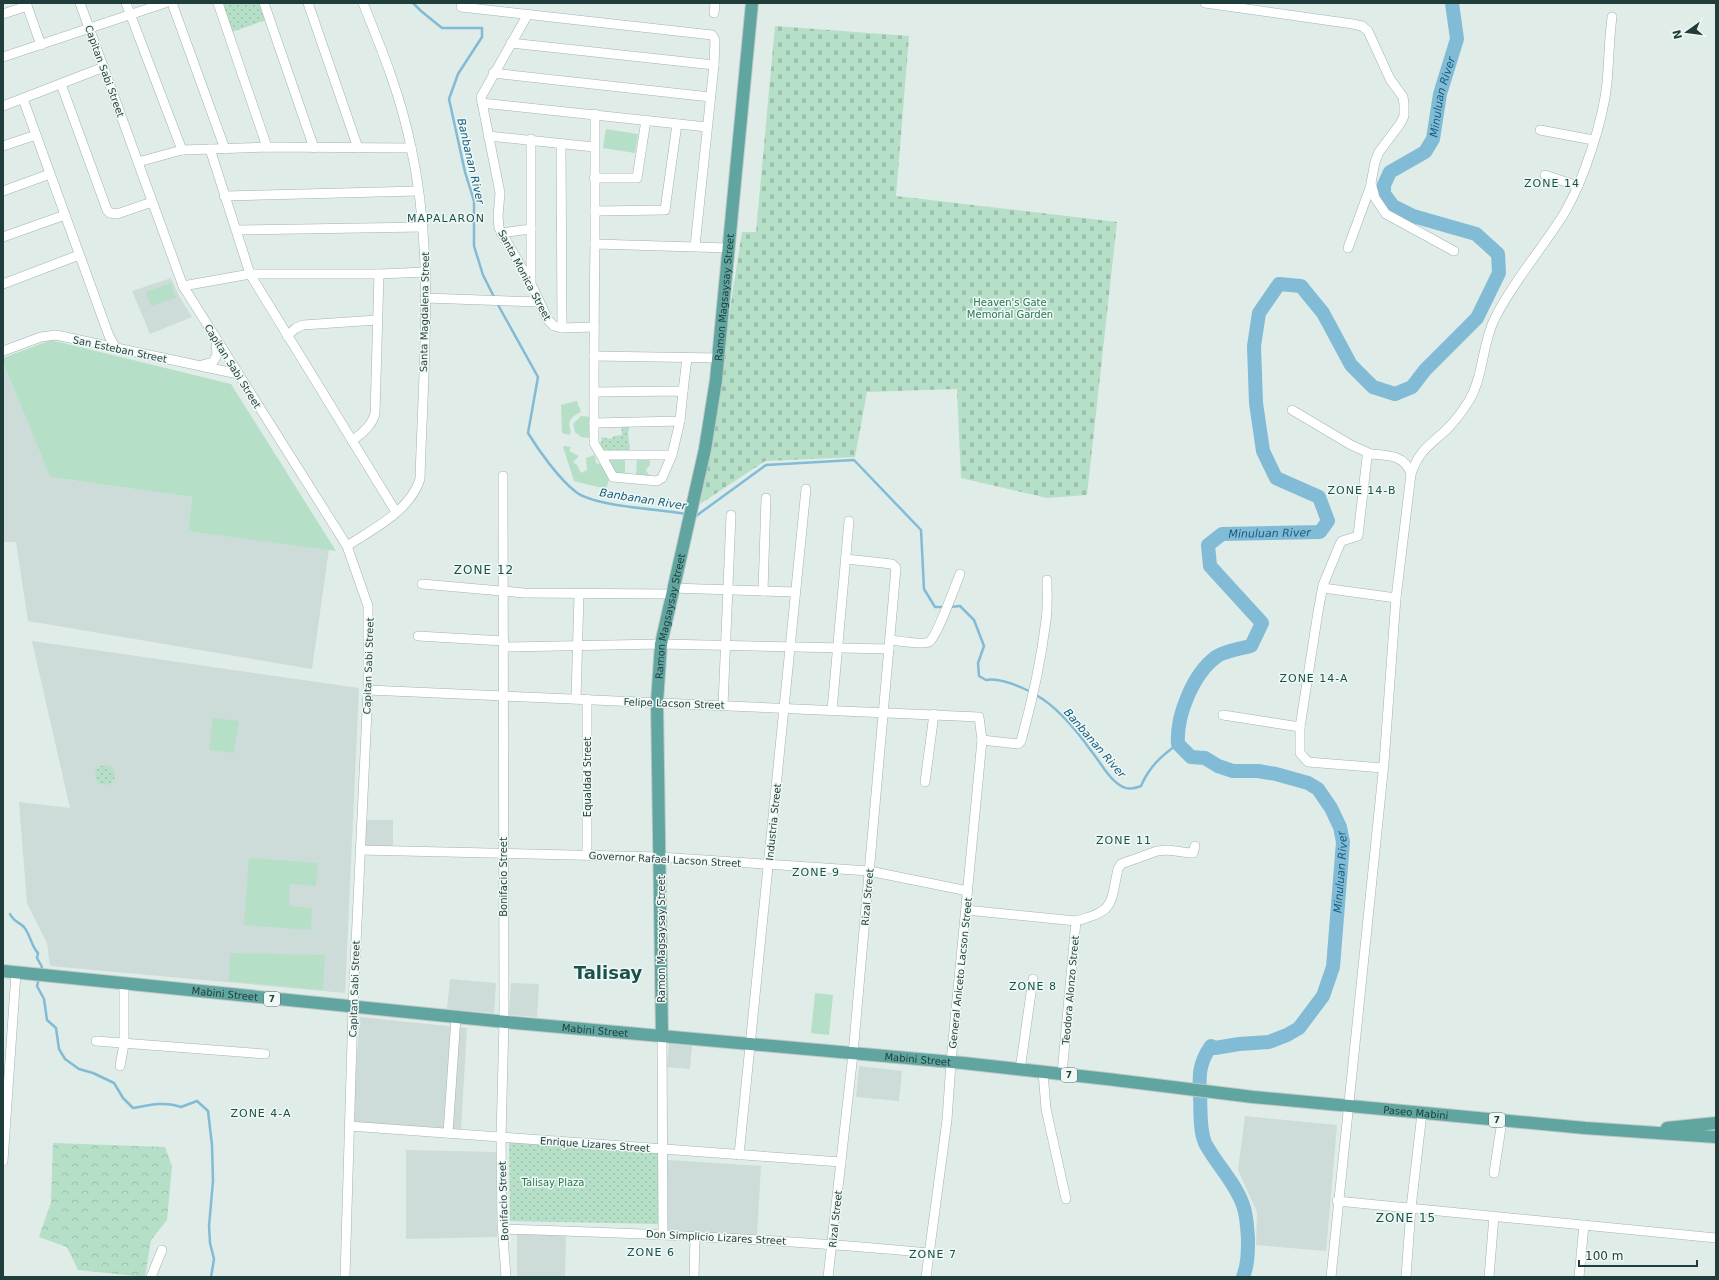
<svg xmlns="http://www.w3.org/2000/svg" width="1719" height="1280" viewBox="0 0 1719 1280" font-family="'DejaVu Sans',sans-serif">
<defs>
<pattern id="forest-crowns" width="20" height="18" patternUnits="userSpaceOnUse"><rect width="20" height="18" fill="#b6dfc8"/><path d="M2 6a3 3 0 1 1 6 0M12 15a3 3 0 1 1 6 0" fill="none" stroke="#9cc0ad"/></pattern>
<pattern id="cemetery-stones" width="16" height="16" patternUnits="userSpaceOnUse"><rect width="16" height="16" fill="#b6dfc8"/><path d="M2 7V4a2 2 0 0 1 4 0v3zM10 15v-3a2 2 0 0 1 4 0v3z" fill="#9cc0ad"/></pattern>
<pattern id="park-dots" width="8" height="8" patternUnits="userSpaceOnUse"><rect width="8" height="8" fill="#b6dfc8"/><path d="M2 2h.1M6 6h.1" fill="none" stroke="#9cc0ad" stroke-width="1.8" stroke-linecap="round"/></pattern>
</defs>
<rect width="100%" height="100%" fill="#dfece8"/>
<g fill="#cddcd8">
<path d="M171,278L179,296L192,317L150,334L132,291Z"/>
<path d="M3,362L50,477L192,497L188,531L329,549L312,669L28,621L16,542H3Z"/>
<path d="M32,641L359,688L345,993L50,966L47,943L27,903L19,802L70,808Z"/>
<path d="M364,820H393V846H363Z"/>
<path d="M450,979L496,983L494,1013L447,1009Z"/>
<path d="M511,983L539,984L537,1017L509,1015Z"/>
<path d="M360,1017L467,1028L461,1130L352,1123Z"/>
<path d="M669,1044L692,1046L690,1069L667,1067Z"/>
<path d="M859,1066L902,1071L899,1101L856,1097Z"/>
<path d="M1245,1116L1337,1125L1326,1251L1256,1245L1257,1212L1238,1170Z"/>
<path d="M406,1150L496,1152L497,1237L406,1239Z"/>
<path d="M668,1160L761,1166L757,1236L667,1230Z"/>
<path d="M517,1233L566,1234L565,1277H517Z"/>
</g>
<g fill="#b6dfc8">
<path d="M606,129L638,134L635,153L603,148Z"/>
<path d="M171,283L176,298L151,306L146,292Z"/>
<path d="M51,340L231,384L336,551L188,531L192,497L50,477L3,362V358Z"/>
<path d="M577,401L581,412C571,416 567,422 571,432L569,435L562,433L561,405Z"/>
<path d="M581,416L591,417L589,438L581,437L575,432L573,424Z"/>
<path d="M565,446L571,447L569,451L579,456L573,462L577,465L581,473L587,470L586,458L595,455L596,463L602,465L609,480L606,489L574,481L563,447Z"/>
<path d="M607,456L625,459V474H636L637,457L647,458L650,461V465L647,468L646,471L652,478L613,476Z"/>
<path d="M213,718L239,721L234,753L209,750Z"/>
<path d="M249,858L318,863L316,886L290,884L289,906L312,908L311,930L244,925Z"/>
<path d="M230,953L325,955L323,990L229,981Z"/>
<path d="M815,993L833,995L829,1035L811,1033Z"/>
</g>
<path fill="url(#forest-crowns)" d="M53,1143L165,1147L172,1166L167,1220L151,1240L145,1277L78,1270L67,1247L39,1237L51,1202Z"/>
<path fill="url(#cemetery-stones)" d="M775,26L909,36L896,196L1117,222L1087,495L1047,498L961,478L957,389L867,392L855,457L765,461L700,504L742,232H756Z"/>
<g fill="url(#park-dots)">
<path d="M222,3H260L266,20L232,32Z"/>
<path d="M621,424L630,425L628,433L630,450L626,453H601L597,441L601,443L602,437L611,439L614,436L622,435Z"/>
<circle cx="105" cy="775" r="10"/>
<path d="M509,1139L659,1150V1224L510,1221Z"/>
</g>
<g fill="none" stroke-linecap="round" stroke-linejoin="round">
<g stroke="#82bbd6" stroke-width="2.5">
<path d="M413,3L421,11L442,28H482V37L458,74L449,99L465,172L474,201V246L483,275L495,299"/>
<path d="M497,303L538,377L528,433C539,451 559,479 576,492C595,507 660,509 686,514"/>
<path d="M693,515L696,516L766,465L854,460L921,530L924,589L935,607H945"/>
<path d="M950,607L960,606L974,620L984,646L978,663L979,676L986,680C999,677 1019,686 1031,692"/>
<path d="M1036,695C1058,707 1077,731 1092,752C1101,763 1110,781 1123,787C1129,790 1135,788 1141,786C1149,767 1161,756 1178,744"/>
<path d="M10,914C14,922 19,922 24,927C31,936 31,946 38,953L37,958L42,967L40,971"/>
<path d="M39,978L37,986L44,999L47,1020L56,1028L59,1049L65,1059L79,1069L93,1073L114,1083L123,1098L133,1108C149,1105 165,1101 181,1107L197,1101L208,1111L212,1145L213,1181L209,1226L210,1243L214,1259L211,1277"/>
</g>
<path stroke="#82bbd6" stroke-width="14" id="s1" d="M1243,1277C1248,1265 1248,1251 1248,1238C1247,1227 1247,1216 1243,1205C1235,1182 1216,1164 1205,1143C1199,1128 1201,1110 1200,1095C1199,1074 1199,1063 1211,1046L1215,1048L1239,1044L1269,1042L1287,1035L1299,1028L1323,996L1333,967L1343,842L1340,827L1331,808L1318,789L1308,783L1276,774L1258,771H1233L1218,766L1205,758L1191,757L1178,744C1176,716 1193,674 1216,657C1222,652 1242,648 1251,646L1262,623L1210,566L1208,545L1222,534L1320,532L1328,521L1319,497L1276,478L1263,451L1256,403L1254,346L1259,313L1279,284L1301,286L1323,313L1351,365L1373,387L1395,394L1412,387L1425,370L1477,318L1499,273L1498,254L1476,234L1413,216L1393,206L1384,194V185L1390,172L1425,152L1433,139L1440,94L1457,39L1452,3"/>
<g stroke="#a2b4b0" stroke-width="10">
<g id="minor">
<path d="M26,3L41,45"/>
<path d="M80,3L183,286L347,546L368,606V690L353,1007L345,1277"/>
<path d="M126,3L182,150"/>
<path d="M172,3L225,149"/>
<path d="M218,3L267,147"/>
<path d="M264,3L314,148"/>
<path d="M308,3L358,148"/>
<path d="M1205,3L1353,24L1362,26L1368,31L1390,79L1403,97L1404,104V116L1400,124L1379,152L1375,162L1371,183L1375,198L1386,214L1454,251"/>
<path d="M461,7L712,35L715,40L714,65L695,246"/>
<path d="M714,13L715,3"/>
<path d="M3,14L27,6"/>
<path d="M528,14L481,97L500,193L498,216L499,228L531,284L548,320L554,326L562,328"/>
<path d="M511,43L714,65"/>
<path d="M3,57L165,3"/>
<path d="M493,73L710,97"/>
<path d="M61,84L107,210L110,213L117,214L152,202"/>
<path d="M23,99L109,336L115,347"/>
<path d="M482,103L707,127"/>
<path d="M3,106L104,67"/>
<path d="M1540,130L1593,140"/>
<path d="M488,136L594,147"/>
<path d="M561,143L562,328L594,327"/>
<path d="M3,146L36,135"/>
<path d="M210,149L250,274L396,512"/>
<path d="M138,162L182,150L267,147L411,148"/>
<path d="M1545,175L1578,186"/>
<path d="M594,178H637L646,120"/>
<path d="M3,191L50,174"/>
<path d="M224,196L418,191"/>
<path d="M595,211L665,210L677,124"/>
<path d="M531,229V284"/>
<path d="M237,230L423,227"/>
<path d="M501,233L531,229V139"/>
<path d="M3,237L65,215"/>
<path d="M595,244V114"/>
<path d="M1348,248L1371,185"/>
<path d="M3,284L79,255"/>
<path d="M183,286L250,274H379L426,272"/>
<path d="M425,298L539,302"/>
<path d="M287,336L296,328L303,325L377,320"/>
<path d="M3,351L41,337L56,335L238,374"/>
<path d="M594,356L719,358"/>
<path d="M202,365L213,362L217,355L216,342"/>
<path d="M683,391L687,358"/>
<path d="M594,392L683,391L680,421L594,423C594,363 594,303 595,244L729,248"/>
<path d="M1292,410L1351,445L1371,454"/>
<path d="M594,423V443L601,455H672L680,421"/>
<path d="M352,441C363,432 371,427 375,414L379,274"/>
<path d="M601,455L613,477L657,481L662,478L672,455"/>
<path d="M503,476L504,1022L501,1137L502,1223L506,1277"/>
<path d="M347,546C373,529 410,511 420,479C423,369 435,256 411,147C401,97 382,50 363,3"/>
<path d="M422,584L524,593L671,594"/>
<path d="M672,588L795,592"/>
<path d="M1323,588L1396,598"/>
<path d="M763,591L766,498"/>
<path d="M418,636L504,641"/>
<path d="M890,640C898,641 923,645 929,642C937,637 955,586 960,574"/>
<path d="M504,647L661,644L889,649"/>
<path d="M368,690L979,717L982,740L951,1062L947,1120L926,1277"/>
<path d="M576,699L579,595"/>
<path d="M723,705L731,515"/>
<path d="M832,710L849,521"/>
<path d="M1223,715L1300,727"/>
<path d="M982,740L1018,744L1021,741C1032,702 1041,661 1046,620C1048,607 1047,593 1047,580"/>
<path d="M1383,768L1308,762L1300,753V727L1318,612L1323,585L1340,544L1342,541L1358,536L1367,457L1371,454C1388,455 1405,455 1411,474"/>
<path d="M925,782L934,714"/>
<path d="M360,850L660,857L869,871L968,891"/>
<path d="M587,855V699"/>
<path d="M966,910L1076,921L1062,1074"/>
<path d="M1076,921C1115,911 1110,905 1118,869L1121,864L1157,851L1168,850L1190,853H1193L1195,846"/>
<path d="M662,1036L663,1234"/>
<path d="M96,1041L265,1054"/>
<path d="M120,1066L124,1044V984"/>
<path d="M1020,1070L1033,979"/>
<path d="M1043,1072L1046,1109L1066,1199"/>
<path d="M349,1126L841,1162"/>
<path d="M448,1133L456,1017"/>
<path d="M739,1155L806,489"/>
<path d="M3,1161L16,973"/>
<path d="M1494,1173L1502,1121"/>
<path d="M1337,1201L1716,1238"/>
<path d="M503,1229C645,1233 787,1239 929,1253"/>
<path d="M151,1277L162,1250"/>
<path d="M694,1277L695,1236"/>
<path d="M828,1277L853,1054L896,568L892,564L846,559"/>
<path d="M1331,1277L1384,763L1396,598L1411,474C1420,448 1431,445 1448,428C1457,419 1464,409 1470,399C1484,374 1482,343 1495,318C1514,280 1543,248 1565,212C1584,179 1603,121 1607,83C1609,61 1609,39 1612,17"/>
<path d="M1406,1277L1411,1208L1422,1113"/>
<path d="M1489,1277L1494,1216"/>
<path d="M1579,1277L1584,1225"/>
</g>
</g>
<g stroke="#c0c9c8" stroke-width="14">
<g id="major">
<path id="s2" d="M3,971L516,1023L963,1063L1107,1079L1253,1097L1585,1128L1716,1137"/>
<path id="s3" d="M662,1036L657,702L661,644L705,449L716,380L752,3"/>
<path d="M1667,1128L1716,1123"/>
</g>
</g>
<use href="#minor" stroke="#fff" stroke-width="9"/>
<use href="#major" stroke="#60a59f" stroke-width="12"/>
</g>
<g text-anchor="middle" stroke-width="3" stroke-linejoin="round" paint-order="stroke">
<g fill="#f0f8f5" stroke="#5e7572" stroke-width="1">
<rect x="264" y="992" width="16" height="14" rx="3"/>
<rect x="1061" y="1068" width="16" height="14" rx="3"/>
<rect x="1489" y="1113" width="16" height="14" rx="3"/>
</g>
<g font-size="9" font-weight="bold" fill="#1f3d3a">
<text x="272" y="1002">7</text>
<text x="1069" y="1078">7</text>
<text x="1497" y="1123">7</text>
</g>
<g font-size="10" fill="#1f3d3a" stroke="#f0f8f5">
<text transform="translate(105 71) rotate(70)" y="4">Capitan Sabi Street</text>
<text transform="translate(525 275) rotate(62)" y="4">Santa Monica Street</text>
<text dy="4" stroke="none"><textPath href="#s3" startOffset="745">Ramon Magsaysay Street</textPath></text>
<text transform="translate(424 312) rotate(-89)" y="4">Santa Magdalena Street</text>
<text transform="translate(120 349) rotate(12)" y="4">San Esteban Street</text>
<text transform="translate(233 366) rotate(58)" y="4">Capitan Sabi Street</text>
<text dy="4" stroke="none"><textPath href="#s3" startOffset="421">Ramon Magsaysay Street</textPath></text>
<text transform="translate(368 666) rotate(-88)" y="4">Capitan Sabi Street</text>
<text transform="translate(674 703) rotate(2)" y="4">Felipe Lacson Street</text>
<text transform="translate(587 777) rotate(-90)" y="4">Equaldad Street</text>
<text transform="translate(773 822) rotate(-84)" y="4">Industria Street</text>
<text transform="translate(665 859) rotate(3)" y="4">Governor Rafael Lacson Street</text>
<text transform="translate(503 877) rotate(-90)" y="4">Bonifacio Street</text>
<text transform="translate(867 897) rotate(-85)" y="4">Rizal Street</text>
<text transform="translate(661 939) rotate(-90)" y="4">Ramon Magsaysay Street</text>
<text transform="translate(960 973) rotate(-84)" y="4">General Aniceto Lacson Street</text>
<text transform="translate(354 989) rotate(-88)" y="4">Capitan Sabi Street</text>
<text transform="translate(1070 990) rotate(-85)" y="4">Teodora Alonzo Street</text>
<text dy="4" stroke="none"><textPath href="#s2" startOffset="223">Mabini Street</textPath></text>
<text dy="4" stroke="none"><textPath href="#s2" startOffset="595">Mabini Street</textPath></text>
<text dy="4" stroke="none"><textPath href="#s2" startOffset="919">Mabini Street</textPath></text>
<text dy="4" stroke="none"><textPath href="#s2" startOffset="1420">Paseo Mabini</textPath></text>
<text transform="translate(595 1144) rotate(4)" y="4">Enrique Lizares Street</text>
<text transform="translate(503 1201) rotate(-92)" y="4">Bonifacio Street</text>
<text transform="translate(835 1219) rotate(-84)" y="4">Rizal Street</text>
<text transform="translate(716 1237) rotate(3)" y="4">Don Simplicio Lizares Street</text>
</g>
<g font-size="10" fill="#267753" stroke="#f0f8f5">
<text x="1010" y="306">Heaven's Gate<tspan x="1010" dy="12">Memorial Garden</tspan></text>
<text x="553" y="1186">Talisay Plaza</text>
</g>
<g font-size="11" font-style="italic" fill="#155b7e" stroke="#f0f8f5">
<text dy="4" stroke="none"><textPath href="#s1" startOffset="2017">Minuluan River</textPath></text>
<text transform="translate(471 161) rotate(77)" y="4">Banbanan River</text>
<text transform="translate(643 499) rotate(9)" y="4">Banbanan River</text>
<text dy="4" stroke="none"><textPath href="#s1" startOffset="1069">Minuluan River</textPath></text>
<text transform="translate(1095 743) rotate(49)" y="4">Banbanan River</text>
<text dy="4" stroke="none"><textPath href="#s1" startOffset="504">Minuluan River</textPath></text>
</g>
<g font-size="11" letter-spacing="1" fill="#19514c" stroke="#f0f8f5">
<text x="1552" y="187">ZONE 14</text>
<text x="446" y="222">MAPALARON</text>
<text x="1362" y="494">ZONE 14-B</text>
<text x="1314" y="682">ZONE 14-A</text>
<text x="1124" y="844">ZONE 11</text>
<text x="816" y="876">ZONE 9</text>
<text x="1033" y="990">ZONE 8</text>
<text x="261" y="1117">ZONE 4-A</text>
<text x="651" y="1256">ZONE 6</text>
<text x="933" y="1258">ZONE 7</text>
</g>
<g font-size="12" letter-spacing="1" fill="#19514c" stroke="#f0f8f5">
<text x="484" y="574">ZONE 12</text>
<text x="1406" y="1222">ZONE 15</text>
</g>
<g font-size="18" font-weight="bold" fill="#19514c" stroke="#f0f8f5">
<text x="608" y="979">Talisay</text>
</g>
</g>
<rect width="1719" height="1280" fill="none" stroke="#1f3d3a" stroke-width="8"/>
<g transform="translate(1687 32) rotate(256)" stroke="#f0f8f5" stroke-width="3" paint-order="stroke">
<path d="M0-3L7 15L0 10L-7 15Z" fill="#1f3d3a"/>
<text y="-6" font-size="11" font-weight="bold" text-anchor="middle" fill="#1f3d3a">N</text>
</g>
<path d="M1579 1260v6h118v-6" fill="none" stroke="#1f3d3a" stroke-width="2"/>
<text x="1585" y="1260" font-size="12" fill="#1f3d3a" stroke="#f0f8f5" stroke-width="3" paint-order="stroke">100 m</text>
</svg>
